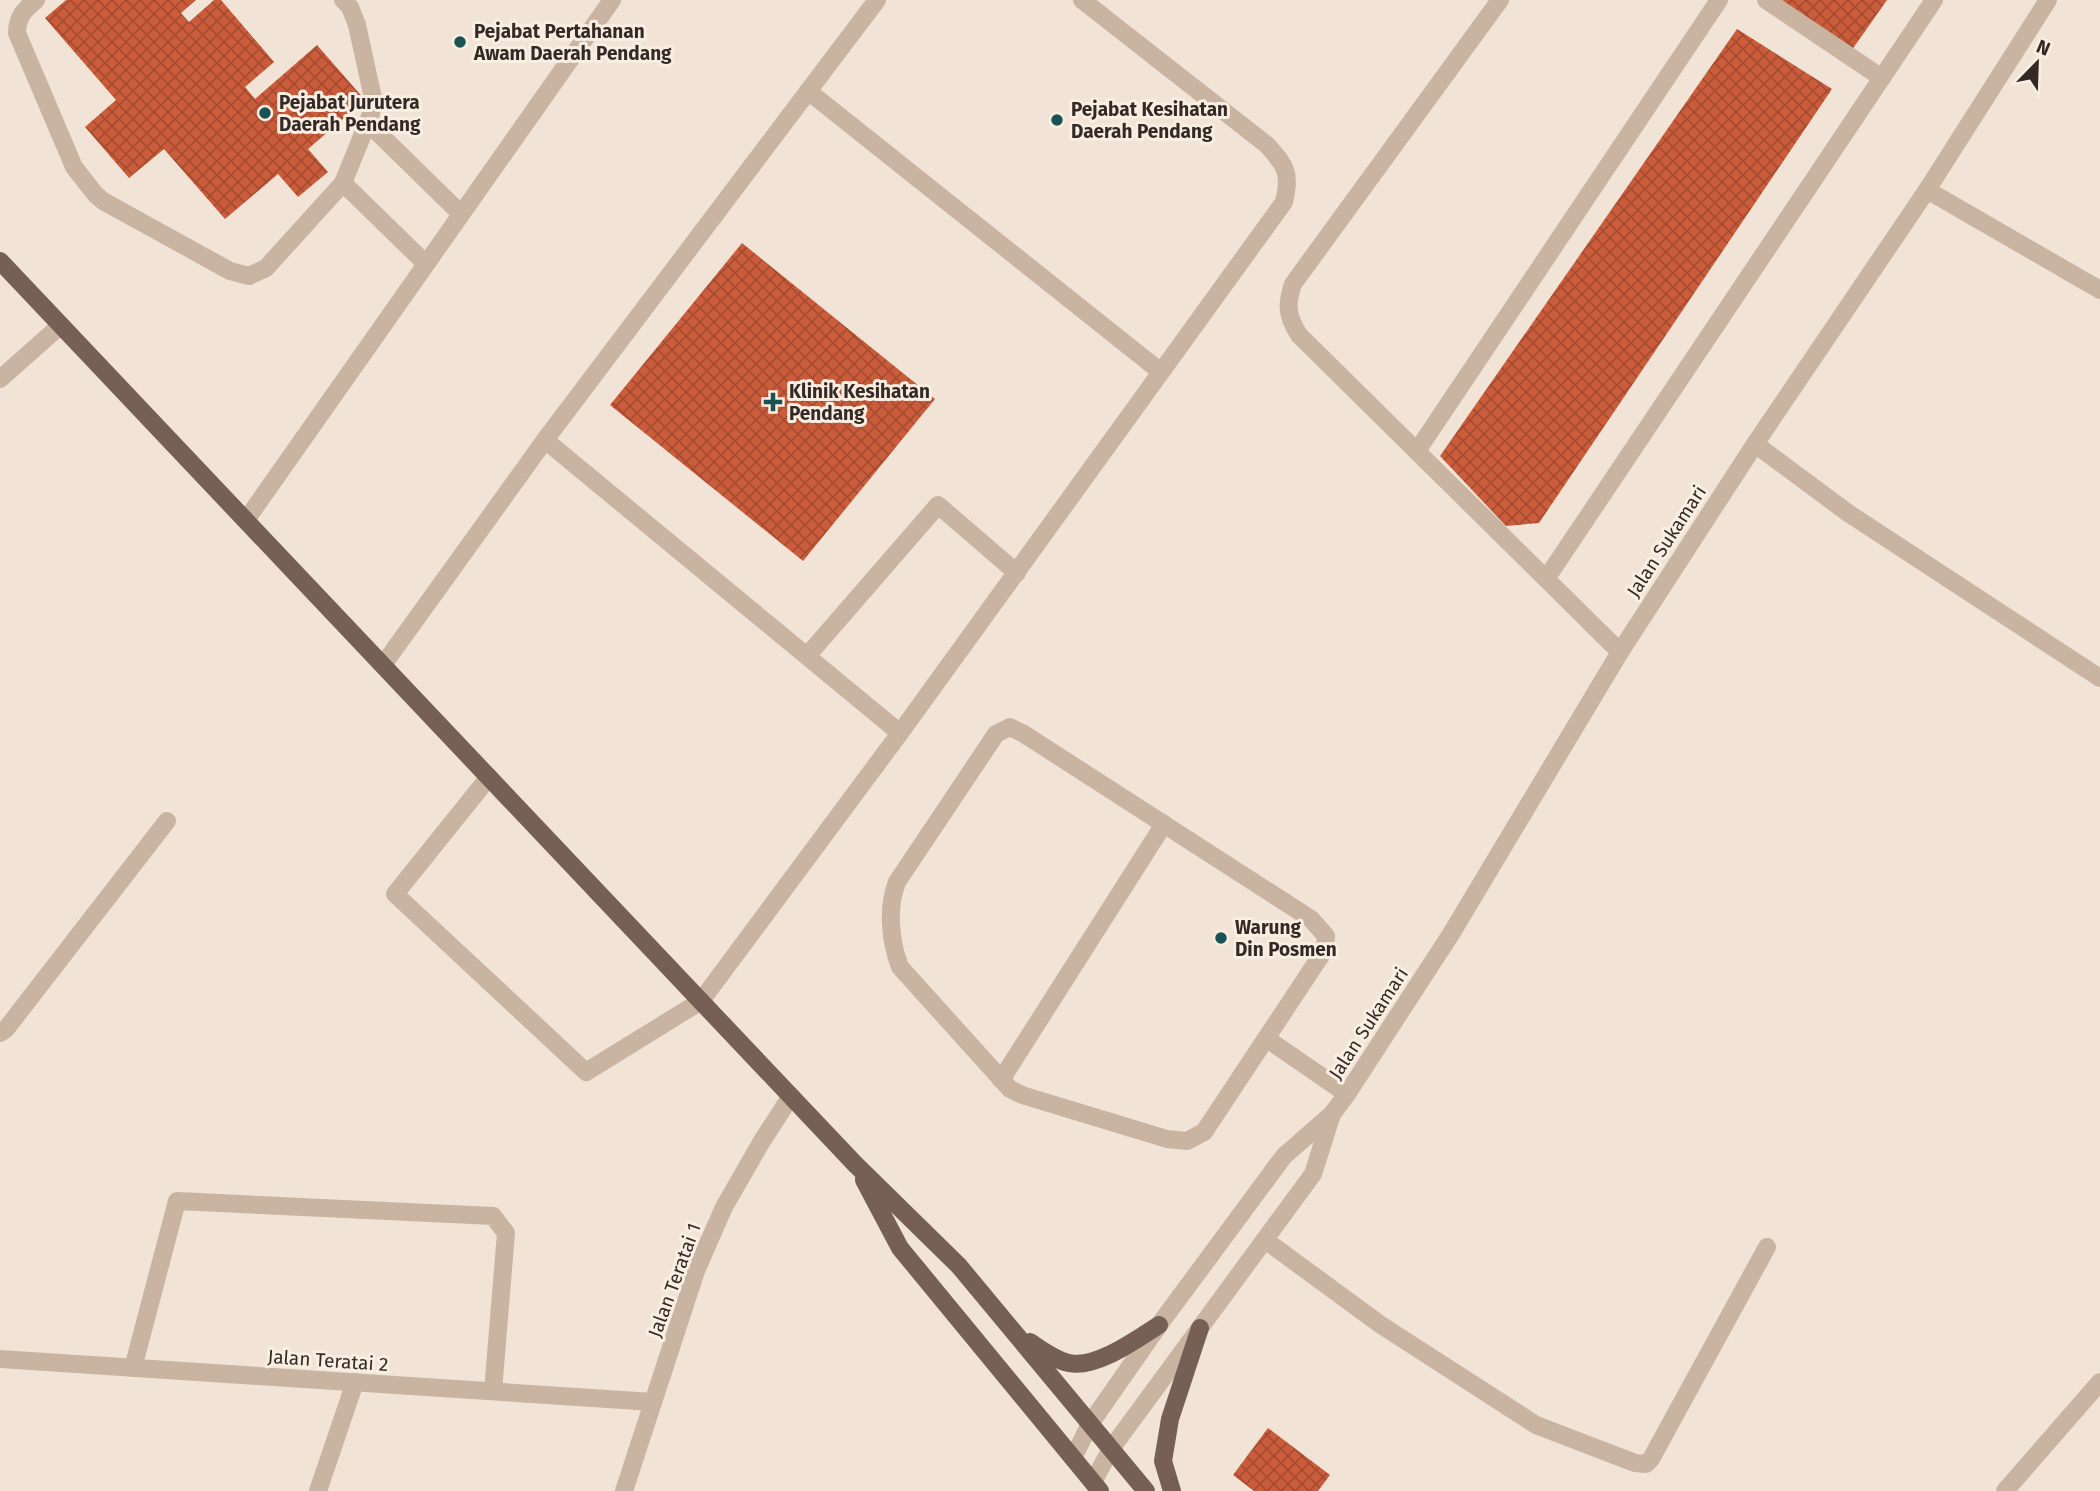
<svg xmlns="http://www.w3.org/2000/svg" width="2100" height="1491" viewBox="0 0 2100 1491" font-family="'Fira Sans',sans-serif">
<defs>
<pattern id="building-cross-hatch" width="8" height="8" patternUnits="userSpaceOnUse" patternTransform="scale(1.75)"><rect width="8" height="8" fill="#cb5c3b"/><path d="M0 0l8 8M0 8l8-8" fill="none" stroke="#a64c31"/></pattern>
</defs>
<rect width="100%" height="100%" fill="#f1e4d6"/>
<g fill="url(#building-cross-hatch)">
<path d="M66,0H196L181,13L189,22L214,0H221L274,62L245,87L255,99L317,45L365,100L308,149L328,172L298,197L278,174L225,219L164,149L129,178L85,127L116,100L45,18Z"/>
<path d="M1769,0H1887L1849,54Z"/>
<path d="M1737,29L1832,89L1539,523L1506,526L1440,456Z"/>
<path d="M742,243L935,399L803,561L610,405Z"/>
<path d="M1268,1428L1330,1475L1318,1491H1254L1233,1475Z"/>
</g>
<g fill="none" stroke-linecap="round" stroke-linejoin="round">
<g stroke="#c9b4a2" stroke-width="18">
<path d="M36,0C24,10 17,17 17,33L74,167L95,194L103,201L230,271L249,276L266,268L343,183L371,114L373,98L357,25L350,7L343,0"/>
<path d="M1500,0L1293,284C1286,305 1287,316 1299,335L1620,652"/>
<path d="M1766,0L1882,78"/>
<path d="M808,91L1161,372"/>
<path d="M368,123L460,213"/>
<path d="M343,183L425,263"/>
<path d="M1927,190L2100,290"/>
<path d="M0,379L61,325"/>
<path d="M545,440L900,733"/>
<path d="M1755,444L1848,513L2100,678"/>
<path d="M1417,451L1719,0"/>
<path d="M246,520L612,0"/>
<path d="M1546,579L1934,0"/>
<path d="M807,656L938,505L1017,573"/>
<path d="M383,665L545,440L877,0"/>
<path d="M1010,727L1024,734L1311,919L1326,936L1325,946L1320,957L1204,1132L1187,1141L1167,1139L1022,1095L1010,1089L900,967C890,941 887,908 897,882L996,734Z"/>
<path d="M489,777L395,894L586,1072L701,1001L900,733L1284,202C1291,173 1286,166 1267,145L1082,0"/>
<path d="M0,1033L6,1029L167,821"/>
<path d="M1267,1039L1347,1094"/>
<path d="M1001,1080L1164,824"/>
<path d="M1265,1240L1381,1325L1536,1425L1635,1463L1646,1464L1651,1459L1767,1247"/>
<path d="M0,1359L653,1402"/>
<path d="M133,1368L177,1201L493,1216L506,1233L493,1391"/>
<path d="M1073,1458L1090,1424L1159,1325L1284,1156L1332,1114L1347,1094L1451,934L1620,652L1755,444L1927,190L2048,0"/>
<path d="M1093,1482L1111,1449L1313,1174L1332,1114"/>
<path d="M318,1491L355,1382"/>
<path d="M624,1491L696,1271L724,1207L762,1141L791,1096"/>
<path d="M2005,1491L2100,1382"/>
</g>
<g stroke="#766055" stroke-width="18">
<path d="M0,261L855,1164L959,1266L1146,1491"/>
<path d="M864,1180L900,1248L1100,1491"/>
<path d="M1030,1342C1042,1350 1055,1360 1069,1363C1096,1369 1137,1339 1159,1325"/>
<path d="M1172,1491L1163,1461L1170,1419L1200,1328"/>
</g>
</g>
<g fill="#195356" stroke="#f9eee2" stroke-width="2.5">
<circle cx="460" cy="42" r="7"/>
<circle cx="265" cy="113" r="7"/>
<circle cx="1057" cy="120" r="7"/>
<path d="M769.5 391.5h7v7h7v7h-7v7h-7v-7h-7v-7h7z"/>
<circle cx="1221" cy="938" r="7"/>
</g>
<g text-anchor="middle" stroke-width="6" stroke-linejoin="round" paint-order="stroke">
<g font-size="19" font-weight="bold" fill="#342925" stroke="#f9eee2" text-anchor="start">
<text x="474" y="38">Pejabat Pertahanan<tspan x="474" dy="22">Awam Daerah Pendang</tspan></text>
<text x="279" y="109">Pejabat Jurutera<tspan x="279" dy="22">Daerah Pendang</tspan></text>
<text x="1071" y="116">Pejabat Kesihatan<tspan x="1071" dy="22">Daerah Pendang</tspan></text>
<text x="789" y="398">Klinik Kesihatan<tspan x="789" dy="22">Pendang</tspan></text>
<text x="1235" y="934">Warung<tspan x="1235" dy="22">Din Posmen</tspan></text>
</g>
<g font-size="19" fill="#342925" stroke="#f9eee2">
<text transform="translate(1666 541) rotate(-57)" y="7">Jalan Sukamari</text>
<text transform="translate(1368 1023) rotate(-57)" y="7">Jalan Sukamari</text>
<text transform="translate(674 1280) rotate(-70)" y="7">Jalan Teratai 1</text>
<text transform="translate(328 1360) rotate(4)" y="7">Jalan Teratai 2</text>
</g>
</g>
<g transform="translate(2037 63) rotate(23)" stroke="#f9eee2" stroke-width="5" paint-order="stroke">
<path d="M0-5L12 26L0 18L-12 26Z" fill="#342925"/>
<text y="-10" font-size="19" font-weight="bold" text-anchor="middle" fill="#342925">N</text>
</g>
</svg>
